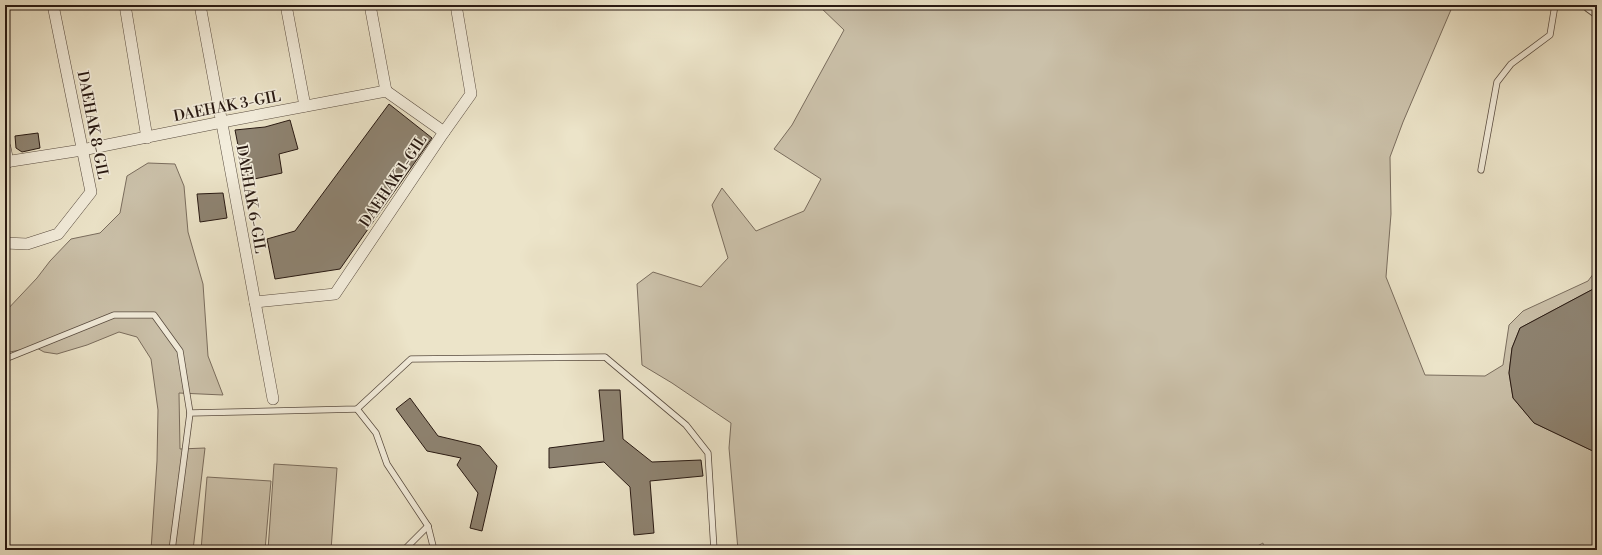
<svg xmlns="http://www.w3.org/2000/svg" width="1602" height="555" viewBox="0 0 1602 555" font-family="'Libre Bodoni',serif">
<rect width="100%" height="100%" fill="#ece4c9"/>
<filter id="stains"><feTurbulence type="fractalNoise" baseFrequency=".005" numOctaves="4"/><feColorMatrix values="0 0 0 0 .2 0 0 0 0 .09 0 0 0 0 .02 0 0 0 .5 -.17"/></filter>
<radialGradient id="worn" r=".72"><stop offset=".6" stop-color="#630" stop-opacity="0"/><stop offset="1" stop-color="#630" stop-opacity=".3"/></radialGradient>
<g fill="#cbc1aa" stroke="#7a6d5e">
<path d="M818,5H1245L1246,7L1249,5H1453L1403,122L1390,157L1391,214L1386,277L1425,375L1485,376L1503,365L1509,325L1523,311L1588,281L1597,269V287L1520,328L1512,348L1509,373L1513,398L1534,423L1597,453V550H1264L1263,543L1250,550H738L729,448L731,423L672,383L642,365L637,284L653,272L701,287L728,258L712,205L722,188L756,231L804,211L821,179L774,149L792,125L844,30Z"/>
<path d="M148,163L175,164L184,186L188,232L203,284L208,356L223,395L179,393L180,449L205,448L193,550H151L157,461L158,410L151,359L137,337L119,332L87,345L57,354L44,352L35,347L5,353V312L37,278L50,261L71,239L100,233L120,213L127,176Z"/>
<path d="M274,464L337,468L331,550H268Z"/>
<path d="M207,477L271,481L265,550H201Z"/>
</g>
<g fill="#8e8371" stroke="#281912">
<path d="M389,104L432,138L340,269L275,279L267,239L295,231Z"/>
<path d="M290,120L298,149L279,154L282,173L245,181L235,130L265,127Z"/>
<path d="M38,133L40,148L22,152L16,148L15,136Z"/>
<path d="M223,193L227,218L200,222L197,194Z"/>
<path d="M1597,287V453L1534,423L1513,398L1509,373L1512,348L1520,328Z"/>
<path d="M599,390H620L623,439L652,462L701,460L703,476L650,481L654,533L634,535L630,487L604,462L549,468V448L604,441Z"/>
<path d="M410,398L438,436L480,446L497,466L482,531L470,528L478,493L457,465L461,458L427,451L396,409Z"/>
</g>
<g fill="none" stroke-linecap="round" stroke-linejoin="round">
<g stroke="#594c40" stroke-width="7">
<g id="service">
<path d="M1481,170L1497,82L1511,64L1550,35L1555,5"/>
<path d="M5,359L114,315H154L180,351L190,413"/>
<path d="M357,409L376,433L387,464L428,526L434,550"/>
<path d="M172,550L190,413L357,409L411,359L605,357L686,425L708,453L714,550"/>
<path d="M404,550L428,526"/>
</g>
</g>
<g stroke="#594c40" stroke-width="12">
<g id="minor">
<path d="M125,5L147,138"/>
<path d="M200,5L273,399"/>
<path d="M286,5L305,106"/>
<path d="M370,5L386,91"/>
<path d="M5,147L8,162"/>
<path d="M5,162L82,150L222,122L386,91L444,132"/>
<path d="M5,243L27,244L58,234L91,192L53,5"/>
<path d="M255,302L335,294L444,132L471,94L456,5"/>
</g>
</g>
<g stroke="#594c40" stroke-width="16">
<path id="tertiary" d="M1590,5L1597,10"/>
</g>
<use href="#service" stroke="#f3eddc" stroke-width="5.5"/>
<use href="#minor" stroke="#f3eddc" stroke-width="11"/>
<use href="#tertiary" stroke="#f3eddc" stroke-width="14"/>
</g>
<g text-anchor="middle" stroke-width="3.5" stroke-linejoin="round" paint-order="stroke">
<g font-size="15" fill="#281912" stroke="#f3eddc">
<text transform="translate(227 106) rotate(-11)" y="5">DAEHAK 3-GIL</text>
<text transform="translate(93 125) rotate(79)" y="5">DAEHAK 8-GIL</text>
<text transform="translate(393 181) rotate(-56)" y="5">DAEHAK 1-GIL</text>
<text transform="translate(251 199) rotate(80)" y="5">DAEHAK 6-GIL</text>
</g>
</g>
<rect width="1602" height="555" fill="none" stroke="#ece4c9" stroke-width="20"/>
<rect x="6" y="6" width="1590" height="543" fill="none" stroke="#281912" stroke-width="2"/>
<rect x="10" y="10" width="1582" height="535" fill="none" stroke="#281912"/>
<rect width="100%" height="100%" filter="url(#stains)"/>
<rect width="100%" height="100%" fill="url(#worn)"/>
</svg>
